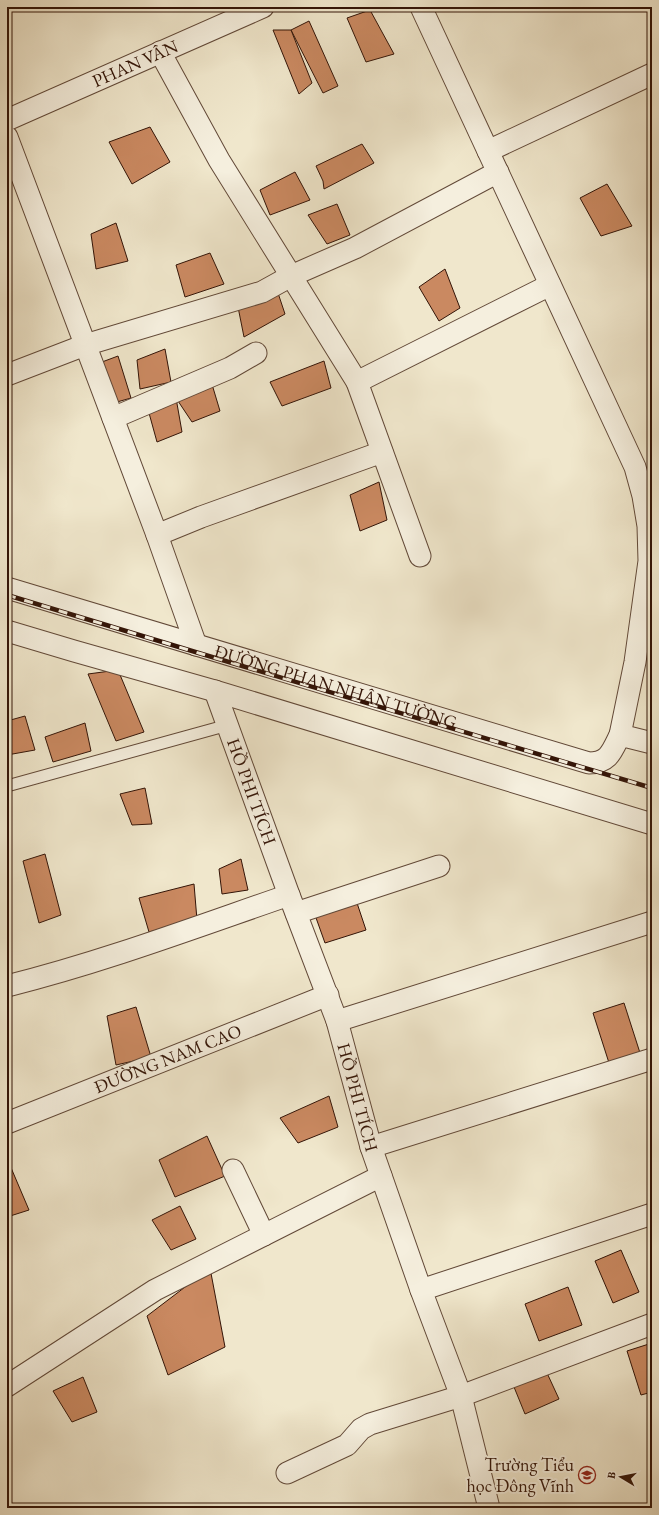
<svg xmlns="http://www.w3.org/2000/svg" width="659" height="1515" viewBox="0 0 659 1515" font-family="'EB Garamond',serif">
<rect width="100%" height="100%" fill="#f0e7cc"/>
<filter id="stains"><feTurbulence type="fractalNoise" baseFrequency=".005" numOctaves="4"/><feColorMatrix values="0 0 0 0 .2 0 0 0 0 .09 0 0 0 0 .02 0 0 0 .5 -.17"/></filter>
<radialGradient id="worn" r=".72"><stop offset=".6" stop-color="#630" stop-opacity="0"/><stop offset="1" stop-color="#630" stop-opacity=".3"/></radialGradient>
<g fill="#ca8961" stroke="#331407">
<path d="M370,10L394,54L366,62L347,18Z"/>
<path d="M309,21L338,86L323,93L291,30Z"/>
<path d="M273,30H291L312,83L299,94Z"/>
<path d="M150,127L170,162L132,184L109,142Z"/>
<path d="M362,144L374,163L324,189L323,181L316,166Z"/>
<path d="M295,172L310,200L270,215L260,190Z"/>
<path d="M607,184L632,226L601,236L580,198Z"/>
<path d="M337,204L350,235L327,244L308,215Z"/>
<path d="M116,223L128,261L96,269L91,234Z"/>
<path d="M210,253L224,284L185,297L176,265Z"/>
<path d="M445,269L460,308L439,321L419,287Z"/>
<path d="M277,290L285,314L244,337L238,307Z"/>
<path d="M165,349L171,382L140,389L137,360Z"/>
<path d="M118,356L131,398L117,402L102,362Z"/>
<path d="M324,361L331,388L282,406L270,382Z"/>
<path d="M211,381L220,411L192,422L176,398Z"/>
<path d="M176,398L182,432L157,442L149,413Z"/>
<path d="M379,482L387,520L360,531L350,495Z"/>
<path d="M118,670L144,732L116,741L88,674Z"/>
<path d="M25,716L35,750L7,755V721Z"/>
<path d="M85,723L91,751L53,762L45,737Z"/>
<path d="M145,788L152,824L132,825L120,794Z"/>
<path d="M45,854L61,915L39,923L23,861Z"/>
<path d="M241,859L248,890L222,894L219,869Z"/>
<path d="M194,884L197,920L149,932L139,898Z"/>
<path d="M356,900L366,930L325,943L315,915Z"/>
<path d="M624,1003L641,1056L610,1066L593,1013Z"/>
<path d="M136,1007L151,1057L116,1065L107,1016Z"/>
<path d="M329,1096L338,1127L298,1143L280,1118Z"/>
<path d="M207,1136L225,1176L175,1197L159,1160Z"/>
<path d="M9,1163L29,1210L7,1217V1164Z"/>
<path d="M180,1206L196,1239L171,1250L152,1220Z"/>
<path d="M621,1250L639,1292L613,1303L595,1261Z"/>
<path d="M210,1268L225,1347L168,1375L147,1316Z"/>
<path d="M568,1287L582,1325L539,1341L525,1304Z"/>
<path d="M652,1343V1392L641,1395L627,1351Z"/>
<path d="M547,1373L559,1399L525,1414L514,1387Z"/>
<path d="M83,1377L97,1412L72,1422L53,1391Z"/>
</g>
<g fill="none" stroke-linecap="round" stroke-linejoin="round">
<g stroke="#624938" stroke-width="13">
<path id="lane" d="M7,786L228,725"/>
</g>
<g stroke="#624938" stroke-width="23">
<g id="street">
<path d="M421,7L635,467L643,496L648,526L649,561L635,662L620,735"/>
<path d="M160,52L219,160L357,382L420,556"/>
<path id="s1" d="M7,120L263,7"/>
<path d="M7,137L157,535L196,645"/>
<path d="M488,151L652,74"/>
<path d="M7,375L85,345L262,292L291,276L355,248L498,172"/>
<path d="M357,382L550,285"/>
<path d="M113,418L230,368L256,353"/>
<path d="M157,535L201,517L382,452"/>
<path id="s2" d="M7,588L589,763C609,763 612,751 620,735L652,743"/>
<path d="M7,631L74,651L215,691L652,824"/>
<path id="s3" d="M215,691L289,895L337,1021L371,1147L421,1290L461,1396L489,1508"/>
<path d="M296,913L439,866"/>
<path d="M7,986C103,962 196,927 289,895"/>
<path d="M337,1021L652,922"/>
<path id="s4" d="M7,1123L328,995"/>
<path d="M371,1147L652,1059"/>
<path d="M233,1170L264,1235"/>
<path d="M421,1290L652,1214"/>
<path d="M7,1386L155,1290L381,1176"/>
<path d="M287,1473L347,1445L361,1429L370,1424L461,1396L652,1324"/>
</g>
</g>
<use href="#lane" stroke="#f5efde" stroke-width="11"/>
<use href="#street" stroke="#f5efde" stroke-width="21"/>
<g stroke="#331407" stroke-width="4.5">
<path id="rail" d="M7,595L202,654L652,788"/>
</g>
<use href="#rail" stroke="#f5efde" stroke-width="3" stroke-dasharray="9" stroke-linecap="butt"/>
</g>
<defs>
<g id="school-ring" transform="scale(0.9)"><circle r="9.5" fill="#f5efde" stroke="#8f2418" stroke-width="1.5"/><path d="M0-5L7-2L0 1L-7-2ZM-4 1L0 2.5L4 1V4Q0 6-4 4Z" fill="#8f2418"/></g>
</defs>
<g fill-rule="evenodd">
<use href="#school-ring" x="587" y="1475"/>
</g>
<g text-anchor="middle" stroke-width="4" stroke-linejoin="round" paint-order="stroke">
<g font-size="18" fill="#331407" stroke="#f5efde">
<text dy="6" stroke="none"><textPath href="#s1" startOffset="140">PHAN VÂN</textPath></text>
<text dy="6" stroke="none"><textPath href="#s2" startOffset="343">ĐƯỜNG PHAN NHÂN TƯỜNG</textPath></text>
<text dy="6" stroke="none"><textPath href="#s3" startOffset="107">HỒ PHI TÍCH</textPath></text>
<text dy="6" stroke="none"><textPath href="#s4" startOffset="173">ĐƯỜNG NAM CAO</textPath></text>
<text dy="6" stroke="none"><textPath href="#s3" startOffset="431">HỒ PHI TÍCH</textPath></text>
</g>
<g font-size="18" fill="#331407" stroke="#f5efde" text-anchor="end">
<text x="574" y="1471">Trường Tiểu<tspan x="574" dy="21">học Đông Vĩnh</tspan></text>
</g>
</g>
<rect width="659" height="1515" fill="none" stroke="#f0e7cc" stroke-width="24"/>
<rect x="8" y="8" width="643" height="1499" fill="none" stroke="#331407" stroke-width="2"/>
<rect x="12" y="12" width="635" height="1491" fill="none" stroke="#331407"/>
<g transform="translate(621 1477) rotate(280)" stroke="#f5efde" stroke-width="3" paint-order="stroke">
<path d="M0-3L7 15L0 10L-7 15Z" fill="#331407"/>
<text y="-6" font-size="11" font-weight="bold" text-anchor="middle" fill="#331407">B</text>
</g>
<rect width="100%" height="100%" filter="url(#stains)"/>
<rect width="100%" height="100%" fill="url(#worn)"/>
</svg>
